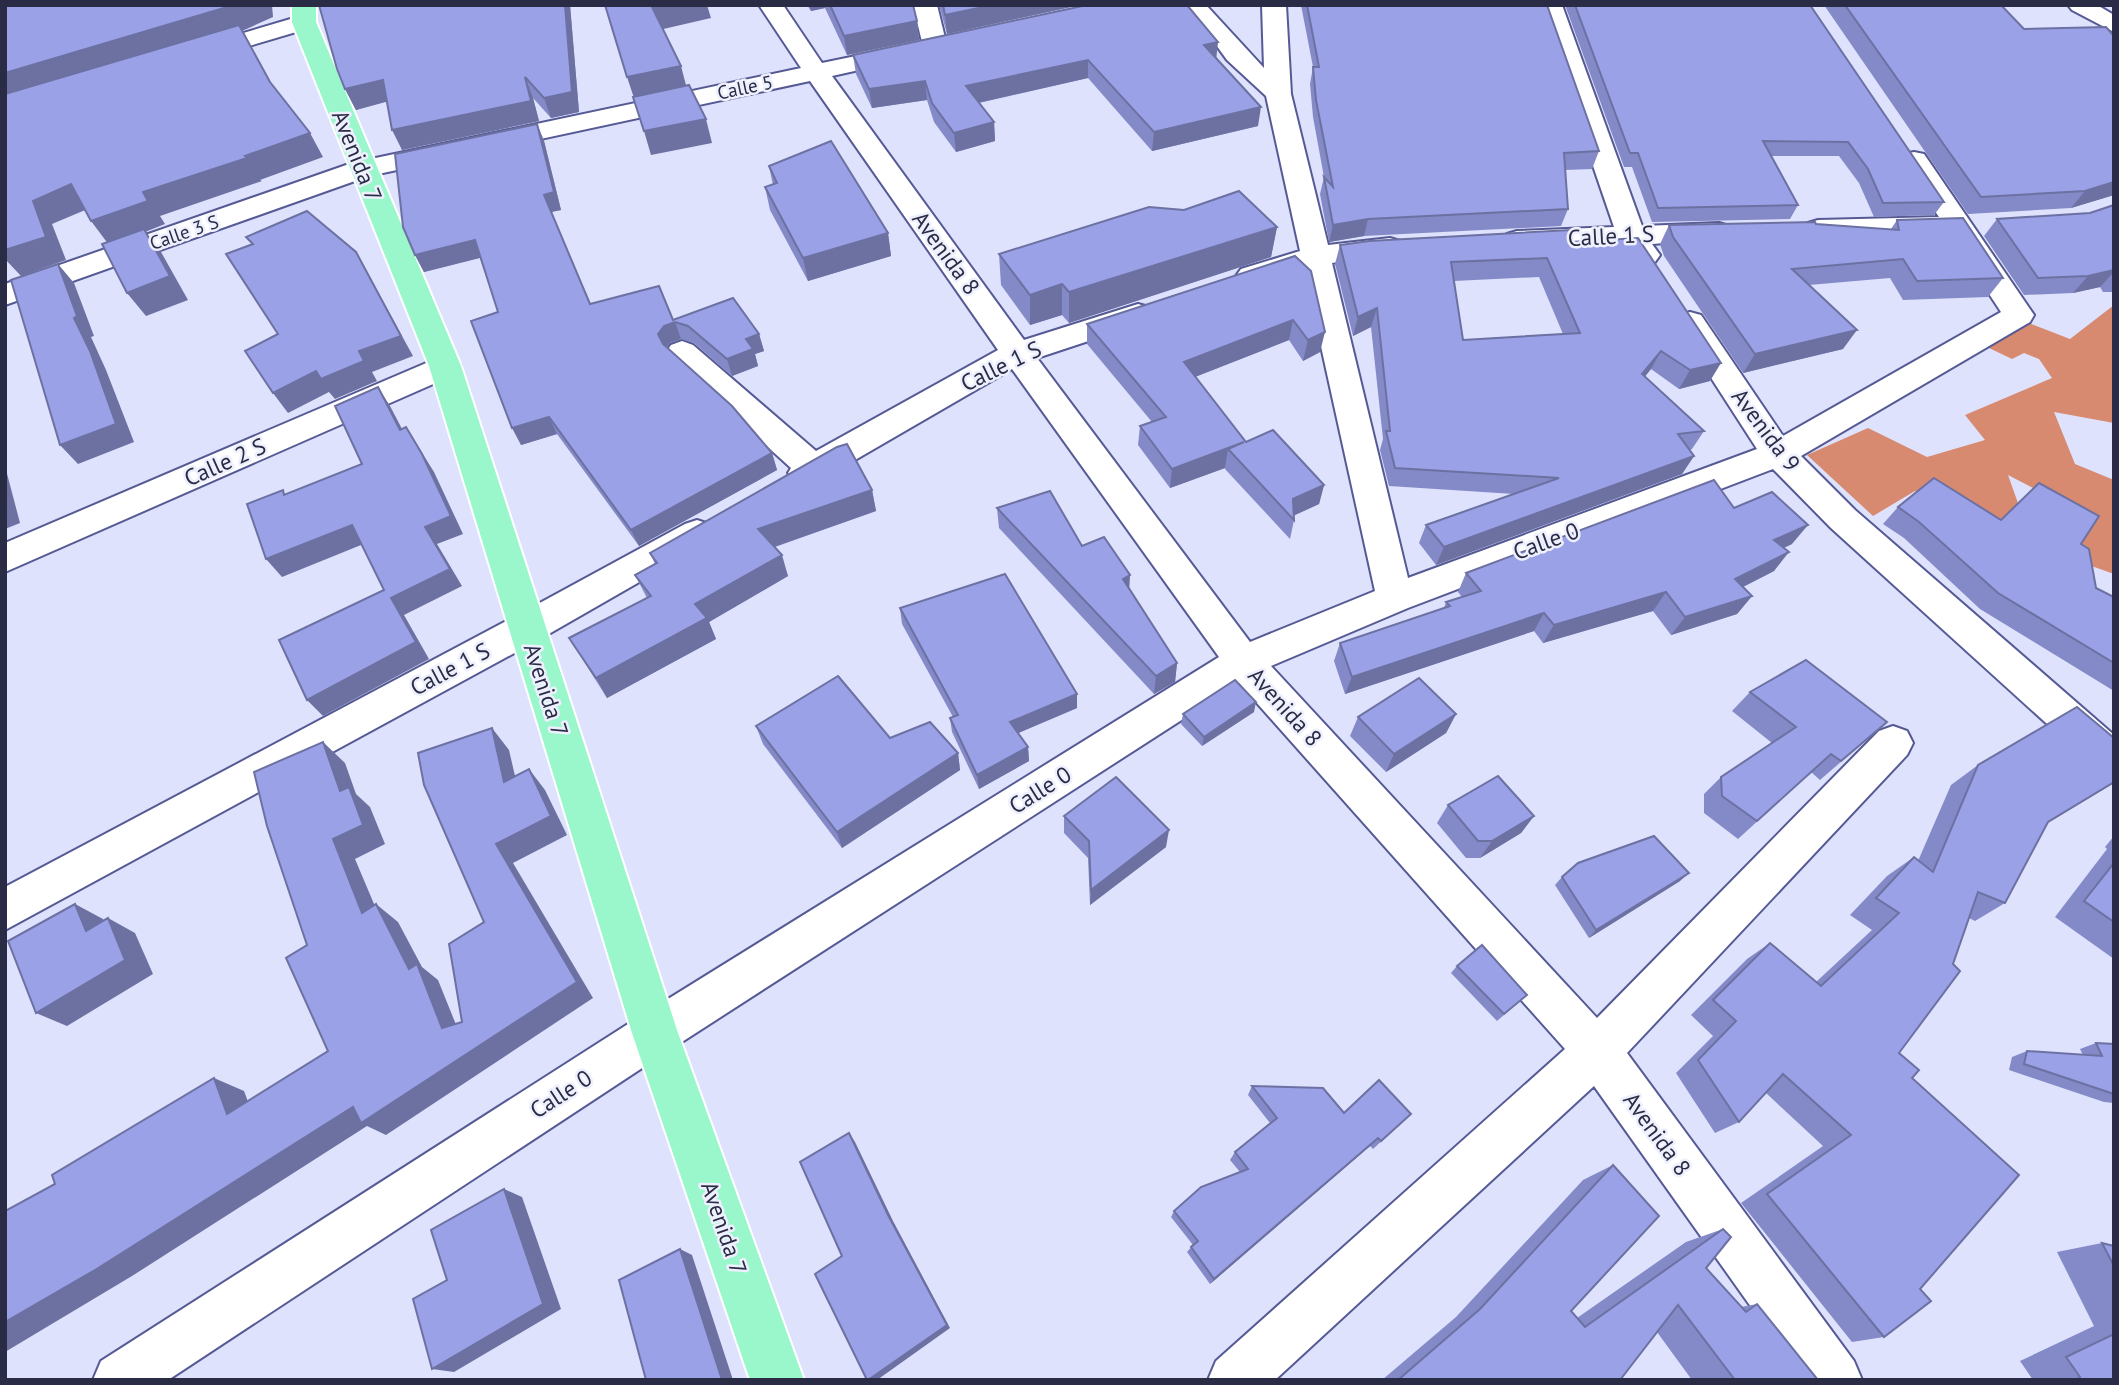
<svg xmlns="http://www.w3.org/2000/svg" width="2119" height="1385" viewBox="0 0 2119 1385" font-family="'PT Sans',sans-serif">
<rect width="100%" height="100%" fill="#dee2fd"/>
<path fill="#d78a70" d="M2114,305V423L2054,412L2075,464L2114,480V574L2069,558L2092,519L2008,475L2024,520L2018,543L1915,491L1873,516L1807,455L1868,428L1927,457L1985,440L1965,415L2052,378L2039,359L2024,353L2012,359L1987,347L2026,322L2070,339Z"/>
<g fill="none" stroke-linecap="round" stroke-linejoin="round">
<g stroke="#565a94" stroke-width="4">
<g id="minor">
<path d="M759,5H783L822,63L904,46L913,48L916,53L913,58L832,76L1024,340L1138,304L1149,307L1153,314L1149,321L1037,358L1250,642L1375,591L1304,269L1251,286L1241,283L1236,276L1241,269L1300,251L1266,96L1227,60L1206,31L1180,5H1206L1264,68L1262,5H1286L1291,94L1328,245L1390,238L1400,241L1404,247L1400,253L1332,263L1408,578L1757,449L1675,322L1679,315L1690,312L1701,315L1783,436L2001,312L1949,233L1818,238L1808,235L1804,229L1808,223L1818,220L1939,217L1900,160L1904,154L1914,152L1924,154L2034,315L2030,322L1801,456L1855,510L2114,735V777L2100,772L1831,528L1773,469L1408,608L1271,666L1597,1018L1879,731L1893,726L1907,731L1913,743L1907,755L1627,1053L1854,1361L1862,1380H1803L1594,1086L1275,1380H1208L1216,1361L1565,1049L1239,683L671,1049L168,1380H93L101,1361L639,1017L1219,657L1012,369L817,482L805,485L793,482L788,473L791,468L671,359L666,352L671,345L682,341L693,345L816,451L998,350L810,81L369,176L5,305V284L352,163L801,68Z"/>
<path d="M913,5H937L947,46L944,51L935,53L926,51L923,46Z"/>
<path d="M1538,5H1562L1642,226L1719,223L1729,226L1733,232L1729,238L1652,244L1660,255L1655,262L1645,264L1635,262L1624,245L1517,249L1507,246L1503,240L1507,234L1517,231L1614,227Z"/>
<path d="M2068,5H2097L2114,15V32L2072,10Z"/>
<path d="M304,15L313,17L316,22L313,27L195,62L186,60L183,55L186,50Z"/>
<path d="M445,355L456,358L461,366L456,374L5,572V543Z"/>
<path d="M697,520L709,524L715,533L709,542L540,639L5,930V887L514,617L685,524Z"/>
</g>
</g>
<g stroke="#fff" stroke-width="4">
<path id="major" d="M292,5H316V22L461,366L678,1033L804,1380H750L632,1033L429,366L292,22Z"/>
</g>
<use href="#minor" fill="#fff" fill-rule="evenodd"/>
<use href="#major" fill="#9af7cc" fill-rule="evenodd"/>
</g>
<g fill="#848ac7" fill-rule="evenodd">
<path d="M570,5L579,112L551,118L533,98L539,121L402,150L387,101L356,110L345,89Z"/>
<path d="M807,5H913L917,21L919,40L847,55L825,8L811,11Z"/>
<path d="M939,5H1080L947,34Z"/>
<path d="M1301,5H1547L1599,151L1592,169L1565,170L1568,209L1561,226L1364,236L1329,242L1320,194L1324,177L1313,117L1310,84L1313,67Z"/>
<path d="M1565,5H1810L1944,202L1934,215L1874,217L1859,183L1839,156H1771L1798,205L1790,219L1652,222L1632,167H1624Z"/>
<path d="M1824,5H2001L2024,29L2114,36V195L2071,208L1968,214Z"/>
<path d="M853,55L1216,58L1258,126L1152,151L1088,78L979,103L994,122L995,141L956,152L934,122L927,100L872,108L856,74Z"/>
<path d="M537,124L544,141L561,210L551,212L590,304L759,334L764,351L755,354L758,366L732,376L694,343L681,339L670,343L667,347L772,453L777,470L639,546L557,434L521,445L498,312L480,258L424,272L415,255Z"/>
<path d="M769,166L888,233L891,256L808,281L770,210L765,187L773,185Z"/>
<path d="M2114,205V292H2103L2100,287L2073,293L2024,295L1984,236L1997,219L2090,213Z"/>
<path d="M1897,220L2003,278L1988,297L1903,300L1890,278L1809,285L1843,349L1743,373L1664,256L1660,244L1669,225L1891,229Z"/>
<path d="M1277,227L1271,257L1069,323L1062,315L1030,325L1001,285L999,254Z"/>
<path d="M1570,242L1710,381L1679,389L1651,369L1645,376L1704,431L1692,449L1690,450L1694,456L1682,474L1436,565L1419,543L1426,525L1514,494L1389,486L1380,450L1383,439L1371,327L1353,336L1335,264L1340,245ZM1539,277L1563,334L1463,340L1454,281Z"/>
<path d="M1295,256L1320,352L1303,361L1289,340L1195,377L1246,442L1324,485L1319,504L1294,515V520L1290,539L1225,469V468L1170,488L1138,445L1140,426L1152,422L1087,344V324Z"/>
<path d="M872,490L876,511L775,547L788,576L709,622L716,639L607,698L569,638L647,598L635,575L655,564L650,553Z"/>
<path d="M1898,507L2001,520L2081,544L2096,588L2114,597V691L1980,609L1904,538L1883,524Z"/>
<path d="M997,508L1082,546L1129,589L1177,663L1175,682L1154,694L999,528Z"/>
<path d="M1734,508L1792,544L1784,548L1774,571L1743,587L1752,596L1737,614L1671,635L1653,611L1543,643L1534,631L1345,694L1334,661L1340,643L1444,608L1446,602L1462,597L1458,592L1466,573Z"/>
<path d="M900,608L1077,708L1018,733L1028,747L1029,761L979,789L952,732L950,718L953,717L902,624Z"/>
<path d="M1750,692L1887,722L1820,780L1811,772L1738,839L1704,813V794L1721,777L1772,743L1732,711Z"/>
<path d="M1254,712L1202,746L1181,724L1183,714Z"/>
<path d="M1456,714L1446,733L1386,772L1350,736L1358,717Z"/>
<path d="M756,726L890,738L958,753L960,770L842,848L763,744Z"/>
<path d="M2114,738V783L2047,823L2005,903L1975,921L1969,918L1899,1053L1912,1078L1920,1289L1884,1337L1852,1342L1741,1203L1823,1146L1766,1093L1739,1122L1715,1133L1676,1073L1713,1036L1691,1015L1747,959L1770,943L1816,982L1872,930L1850,915L1887,876L1914,857L1918,861L1951,785L1978,765Z"/>
<path d="M1448,805L1534,816L1521,833L1480,858H1466L1437,823Z"/>
<path d="M1064,816L1166,847L1090,905L1088,858L1064,833Z"/>
<path d="M2114,836V959L2055,917L2107,849L2105,847Z"/>
<path d="M1562,877L1680,881L1589,938L1555,885Z"/>
<path d="M1457,966L1527,995L1497,1021L1451,973Z"/>
<path d="M2096,1043L2114,1044V1103L2104,1102L2009,1070L2012,1057L2027,1051L2083,1055L2080,1049Z"/>
<path d="M1252,1086L1344,1113L1411,1114L1373,1149L1370,1146L1210,1284L1187,1252L1193,1245L1171,1217L1174,1211L1240,1172L1230,1160L1235,1152L1270,1123L1248,1095Z"/>
<path d="M1613,1165L1571,1311L1577,1318L1686,1242L1723,1229L1706,1268L1741,1307L1757,1304L1818,1380H1692L1657,1332L1620,1380H1382L1456,1317L1583,1180Z"/>
<path d="M2102,1243L2114,1246V1380H2033L2020,1361L2094,1326L2057,1252Z"/>
</g>
<g fill="#6c71a2">
<path d="M234,5H272L273,17L242,31L283,106L5,102V73Z"/>
<path d="M565,5H570L579,112L551,118L544,98Z"/>
<path d="M660,5H707L711,18L659,30L652,7Z"/>
<path d="M809,5H825V8L811,11Z"/>
<path d="M993,5H1080L947,34L945,15Z"/>
<path d="M917,21L919,40L847,55L844,36Z"/>
<path d="M1218,42L1216,61L1204,45Z"/>
<path d="M1088,60V78L968,105L966,86Z"/>
<path d="M681,66L687,89L635,101L627,77Z"/>
<path d="M525,77L533,98L539,121L402,150L392,130Z"/>
<path d="M383,80L393,100L356,110L345,89Z"/>
<path d="M925,81L927,100L872,108L869,89Z"/>
<path d="M1261,107L1258,126L1152,151L1154,132Z"/>
<path d="M706,119L712,143L651,155L644,131Z"/>
<path d="M994,122L995,141L956,152L954,133Z"/>
<path d="M537,124L544,141L561,210L551,212L544,195Z"/>
<path d="M310,133L323,157L260,180L262,181L160,216L165,224L145,232L161,252L188,300L146,316L127,293L109,245L91,221L143,192Z"/>
<path d="M2114,182V195L2071,208L2085,191Z"/>
<path d="M71,184L90,208L52,224L66,260L21,276L5,259V250L33,201Z"/>
<path d="M1368,219L1364,236L1329,242L1333,225Z"/>
<path d="M1277,227L1271,257L1069,323V292Z"/>
<path d="M888,233L891,256L808,281L803,258Z"/>
<path d="M475,240L483,257L424,272L415,255Z"/>
<path d="M356,252L413,356L372,372L377,381L335,399L329,392L288,413L273,393L316,371L359,351Z"/>
<path d="M58,264L74,283L94,336L91,337L106,370L134,442L78,464L60,445L74,318Z"/>
<path d="M2114,270V272L2100,287L2073,293L2088,276Z"/>
<path d="M1062,284V315L1030,325V295Z"/>
<path d="M1377,308L1371,327L1353,336L1358,317Z"/>
<path d="M1293,320L1289,340L1182,382L1184,362Z"/>
<path d="M675,322L681,339L670,343L664,350L658,334L664,326Z"/>
<path d="M1857,330L1843,349L1743,373L1755,354Z"/>
<path d="M1325,332L1320,352L1303,361L1308,340Z"/>
<path d="M759,334L764,351L755,354L758,366L732,376L727,359L746,339Z"/>
<path d="M1661,351L1651,369L1632,393L1642,374Z"/>
<path d="M1721,363L1710,381L1679,389L1690,370Z"/>
<path d="M378,387L390,406L412,448L400,430Z"/>
<path d="M549,417L557,434L521,445L512,428Z"/>
<path d="M406,427L434,472L463,534L437,544L462,586L404,615L429,659L323,716L307,700L391,598L425,527Z"/>
<path d="M1244,442L1228,449L1225,468L1170,488L1172,469Z"/>
<path d="M772,453L777,470L639,546L631,530Z"/>
<path d="M1694,456L1682,474L1436,565L1444,547Z"/>
<path d="M5,466L20,523L5,529Z"/>
<path d="M1324,485L1319,504L1291,517L1293,499Z"/>
<path d="M872,490L876,511L765,550L758,529Z"/>
<path d="M352,525L366,543L282,577L266,559Z"/>
<path d="M1808,525L1792,544L1759,559L1774,540Z"/>
<path d="M1789,552L1774,571L1721,598L1735,579Z"/>
<path d="M782,555L788,576L709,622L716,639L607,698L596,678L695,604Z"/>
<path d="M1130,575L1129,595L1123,579Z"/>
<path d="M1666,592L1653,611L1543,643L1554,625Z"/>
<path d="M1752,596L1737,614L1671,635L1685,617Z"/>
<path d="M1544,613L1534,631L1345,694L1352,677Z"/>
<path d="M1177,663L1175,682L1154,694L1156,676Z"/>
<path d="M1077,694V708L1011,736L1010,722Z"/>
<path d="M1256,702L1254,712L1202,746L1204,737Z"/>
<path d="M1456,714L1446,733L1386,772L1394,754Z"/>
<path d="M492,728L509,750L521,802L504,782Z"/>
<path d="M323,742L345,763L356,794L370,807L385,844L355,859L385,930L362,913L333,839L340,791Z"/>
<path d="M1028,747L1029,761L979,789L977,775Z"/>
<path d="M958,753L960,770L842,848L837,832Z"/>
<path d="M529,769L545,790L567,835L513,863L593,998L386,1135L367,1126L132,1276L5,1352V1322L353,1107L577,982L496,844Z"/>
<path d="M2114,782V783L2018,841L2048,822Z"/>
<path d="M1534,816L1521,833L1480,858L1492,841Z"/>
<path d="M1169,830L1166,847L1090,905L1091,890Z"/>
<path d="M1689,873L1680,881L1589,938L1596,930Z"/>
<path d="M75,904L103,919L114,946L86,931Z"/>
<path d="M376,904L398,922L422,967L438,980L463,1042L442,1028L409,969Z"/>
<path d="M108,918L135,933L153,974L67,1026L36,1013Z"/>
<path d="M214,1078L244,1091L257,1126L227,1114Z"/>
<path d="M849,1133L855,1142L893,1221L950,1328L877,1380H868L888,1215Z"/>
<path d="M1378,1138L1370,1146L1210,1284L1214,1279Z"/>
<path d="M504,1189L522,1197L561,1309L454,1372L432,1369Z"/>
<path d="M680,1249L692,1255L733,1380H722Z"/>
</g>
<g fill="#9aa1e7" stroke="#6c71a2" stroke-width="2" fill-rule="evenodd">
<path d="M5,5H234L5,73Z"/>
<path d="M319,5H565L572,92L544,98L525,77L531,101L392,130L383,80L345,89L337,69Z"/>
<path d="M605,5H660L652,7L681,66L627,77Z"/>
<path d="M830,5H913L917,21L844,36Z"/>
<path d="M943,5H993L945,15Z"/>
<path d="M1087,5H1187L1218,42L1204,45L1261,107L1154,132L1088,60L966,86L994,122L954,133L932,103L925,81L869,89L853,55Z"/>
<path d="M1307,5H1547L1599,151L1564,153L1568,209L1368,219L1333,225L1324,177L1333,187L1316,100L1313,67H1319Z"/>
<path d="M1575,5H1810L1944,202L1883,203L1868,169L1848,142L1763,141L1798,205L1658,208L1638,153H1630Z"/>
<path d="M1845,5H2001L2024,29L2106,27L2114,36V182L2085,191L1981,197Z"/>
<path d="M239,25L270,82L310,133L245,156L247,158L143,192L148,201L91,221L71,184L33,201L46,237L5,250V94Z"/>
<path d="M689,85L706,119L644,131L633,97Z"/>
<path d="M537,124L554,192L544,195L590,304L659,286L673,320L733,298L759,334L746,339L753,349L727,359L688,326L675,322L664,326L658,334L663,344L732,406L772,453L631,530L549,417L512,428L471,321L498,312L475,240L415,255L403,227L395,154Z"/>
<path d="M831,141L888,233L803,258L765,187L777,183L769,166Z"/>
<path d="M1239,191L1277,227L1069,292L1062,284L1030,295L999,254L1149,207L1184,210Z"/>
<path d="M2114,205V270L2088,276L2038,278L1997,219L2090,213Z"/>
<path d="M307,211L356,252L401,336L359,351L364,361L321,379L316,371L273,393L245,351L278,334L226,254L253,244L246,237Z"/>
<path d="M1963,218L2003,278L1917,281L1903,259L1792,269L1857,330L1755,354L1673,237L1669,225L1815,222L1816,224L1899,230L1897,220Z"/>
<path d="M144,229L170,276L127,293L102,244Z"/>
<path d="M1570,230V242L1638,238L1721,363L1690,370L1661,351L1642,374L1704,431L1678,434L1694,456L1444,547L1426,525L1559,478L1395,468L1386,431H1390L1377,308L1358,317L1340,245L1369,241ZM1547,258L1580,333L1463,340L1451,262Z"/>
<path d="M1295,256L1311,271L1325,332L1308,340L1293,320L1184,362L1246,442L1273,430L1324,485L1293,499L1294,520L1228,449L1244,442L1172,469L1140,426L1166,417L1087,324Z"/>
<path d="M58,264L77,316L74,318L90,351L116,424L60,445L11,280Z"/>
<path d="M378,387L400,430L406,427L422,454L451,516L425,527L450,569L391,598L416,642L307,700L279,640L384,590L352,525L266,559L247,504L283,490L284,495L362,464L335,406Z"/>
<path d="M847,444L872,490L758,529L782,555L695,604L707,618L596,678L569,638L651,596L635,575L657,563L650,553L837,447Z"/>
<path d="M1934,478L2001,520L2039,483L2099,516L2081,544L2089,549L2096,588L2114,597V663L1998,593L1919,522L1898,507Z"/>
<path d="M1714,480L1734,508L1772,492L1808,525L1774,540L1789,552L1735,579L1752,596L1685,617L1666,592L1554,625L1544,613L1352,677L1340,643L1450,606L1446,602L1481,591L1466,573Z"/>
<path d="M1050,491L1082,546L1104,537L1130,575L1123,579L1177,663L1156,676L997,508Z"/>
<path d="M1005,574L1077,694L1010,722L1028,747L977,775L950,718L958,715L900,608Z"/>
<path d="M1806,660L1887,722L1841,761L1831,754L1757,821L1722,796L1721,777L1796,727L1750,692Z"/>
<path d="M838,676L890,738L930,722L958,753L837,832L756,726Z"/>
<path d="M1419,678L1456,714L1394,754L1358,717Z"/>
<path d="M1235,680L1256,702L1204,737L1183,714Z"/>
<path d="M2077,707L2114,738V782L2048,822L2005,903L1978,892L1953,964L1960,971L1899,1053L1919,1070L1912,1078L2019,1175L1920,1289L1931,1301L1884,1337L1767,1194L1851,1135L1783,1074L1739,1122L1698,1060L1736,1021L1713,1000L1770,943L1821,986L1899,913L1876,898L1914,857L1933,872L1978,765Z"/>
<path d="M492,728L504,782L529,769L551,816L496,844L577,982L361,1123L353,1107L95,1270L5,1322V1211L55,1184L52,1175L214,1078L227,1114L328,1051L286,958L307,945L267,826L254,772L323,742L340,791L349,787L363,825L333,839L362,913L376,904L409,969L417,964L442,1028L462,1022L449,944L484,922L424,785L418,753Z"/>
<path d="M1498,776L1534,816L1492,841H1478L1448,805Z"/>
<path d="M1116,777L1169,830L1091,890L1089,841L1064,816Z"/>
<path d="M1654,836L1689,873L1596,930L1562,877L1578,863Z"/>
<path d="M2114,863V922L2084,901Z"/>
<path d="M75,904L86,931L108,918L125,960L36,1013L8,941Z"/>
<path d="M1482,945L1527,995L1504,1014L1457,966Z"/>
<path d="M2096,1043L2114,1044V1094L2024,1064L2027,1051L2102,1056Z"/>
<path d="M1379,1080L1411,1114L1381,1141L1378,1138L1214,1279L1191,1247L1198,1241L1174,1211L1201,1187L1248,1169L1235,1152L1277,1118L1252,1086L1323,1088L1344,1113Z"/>
<path d="M849,1133L888,1215L947,1325L868,1380H867L815,1274L842,1256L800,1162Z"/>
<path d="M1613,1165L1659,1216L1571,1311L1585,1327L1723,1229L1731,1237L1706,1268L1746,1312L1757,1304L1818,1380H1735L1678,1305L1620,1380H1398L1480,1309Z"/>
<path d="M504,1189L543,1304L432,1369L413,1299L447,1280L431,1230Z"/>
<path d="M2102,1243L2114,1246V1266Z"/>
<path d="M680,1249L722,1380H646L619,1280Z"/>
<path d="M2114,1334V1380H2075L2080,1377L2066,1357Z"/>
</g>
<g text-anchor="middle" stroke-width="5" stroke-linejoin="round" paint-order="stroke">
<g font-size="19" fill="#2a2c45" stroke="#eef0fe">
<text transform="translate(745 87) rotate(-12)" y="7">Calle 5</text>
<text transform="translate(184 232) rotate(-19)" y="7">Calle 3 S</text>
</g>
<g font-size="23" fill="#2a2c45" stroke="#eef0fe">
<text transform="translate(357 156) rotate(68)" y="8">Avenida 7</text>
<text transform="translate(1611 236) rotate(-3)" y="8">Calle 1 S</text>
<text transform="translate(946 253) rotate(54)" y="8">Avenida 8</text>
<text transform="translate(1001 366) rotate(-26)" y="8">Calle 1 S</text>
<text transform="translate(1766 430) rotate(53)" y="8">Avenida 9</text>
<text transform="translate(225 462) rotate(-24)" y="8">Calle 2 S</text>
<text transform="translate(1546 541) rotate(-20)" y="8">Calle 0</text>
<text transform="translate(450 669) rotate(-28)" y="8">Calle 1 S</text>
<text transform="translate(546 690) rotate(72)" y="8">Avenida 7</text>
<text transform="translate(1285 707) rotate(48)" y="8">Avenida 8</text>
<text transform="translate(1040 790) rotate(-32)" y="8">Calle 0</text>
<text transform="translate(561 1094) rotate(-33)" y="8">Calle 0</text>
<text transform="translate(1657 1134) rotate(54)" y="8">Avenida 8</text>
<text transform="translate(724 1228) rotate(71)" y="8">Avenida 7</text>
</g>
</g>
<rect width="2119" height="1385" fill="none" stroke="#2a2c45" stroke-width="14"/>
</svg>
